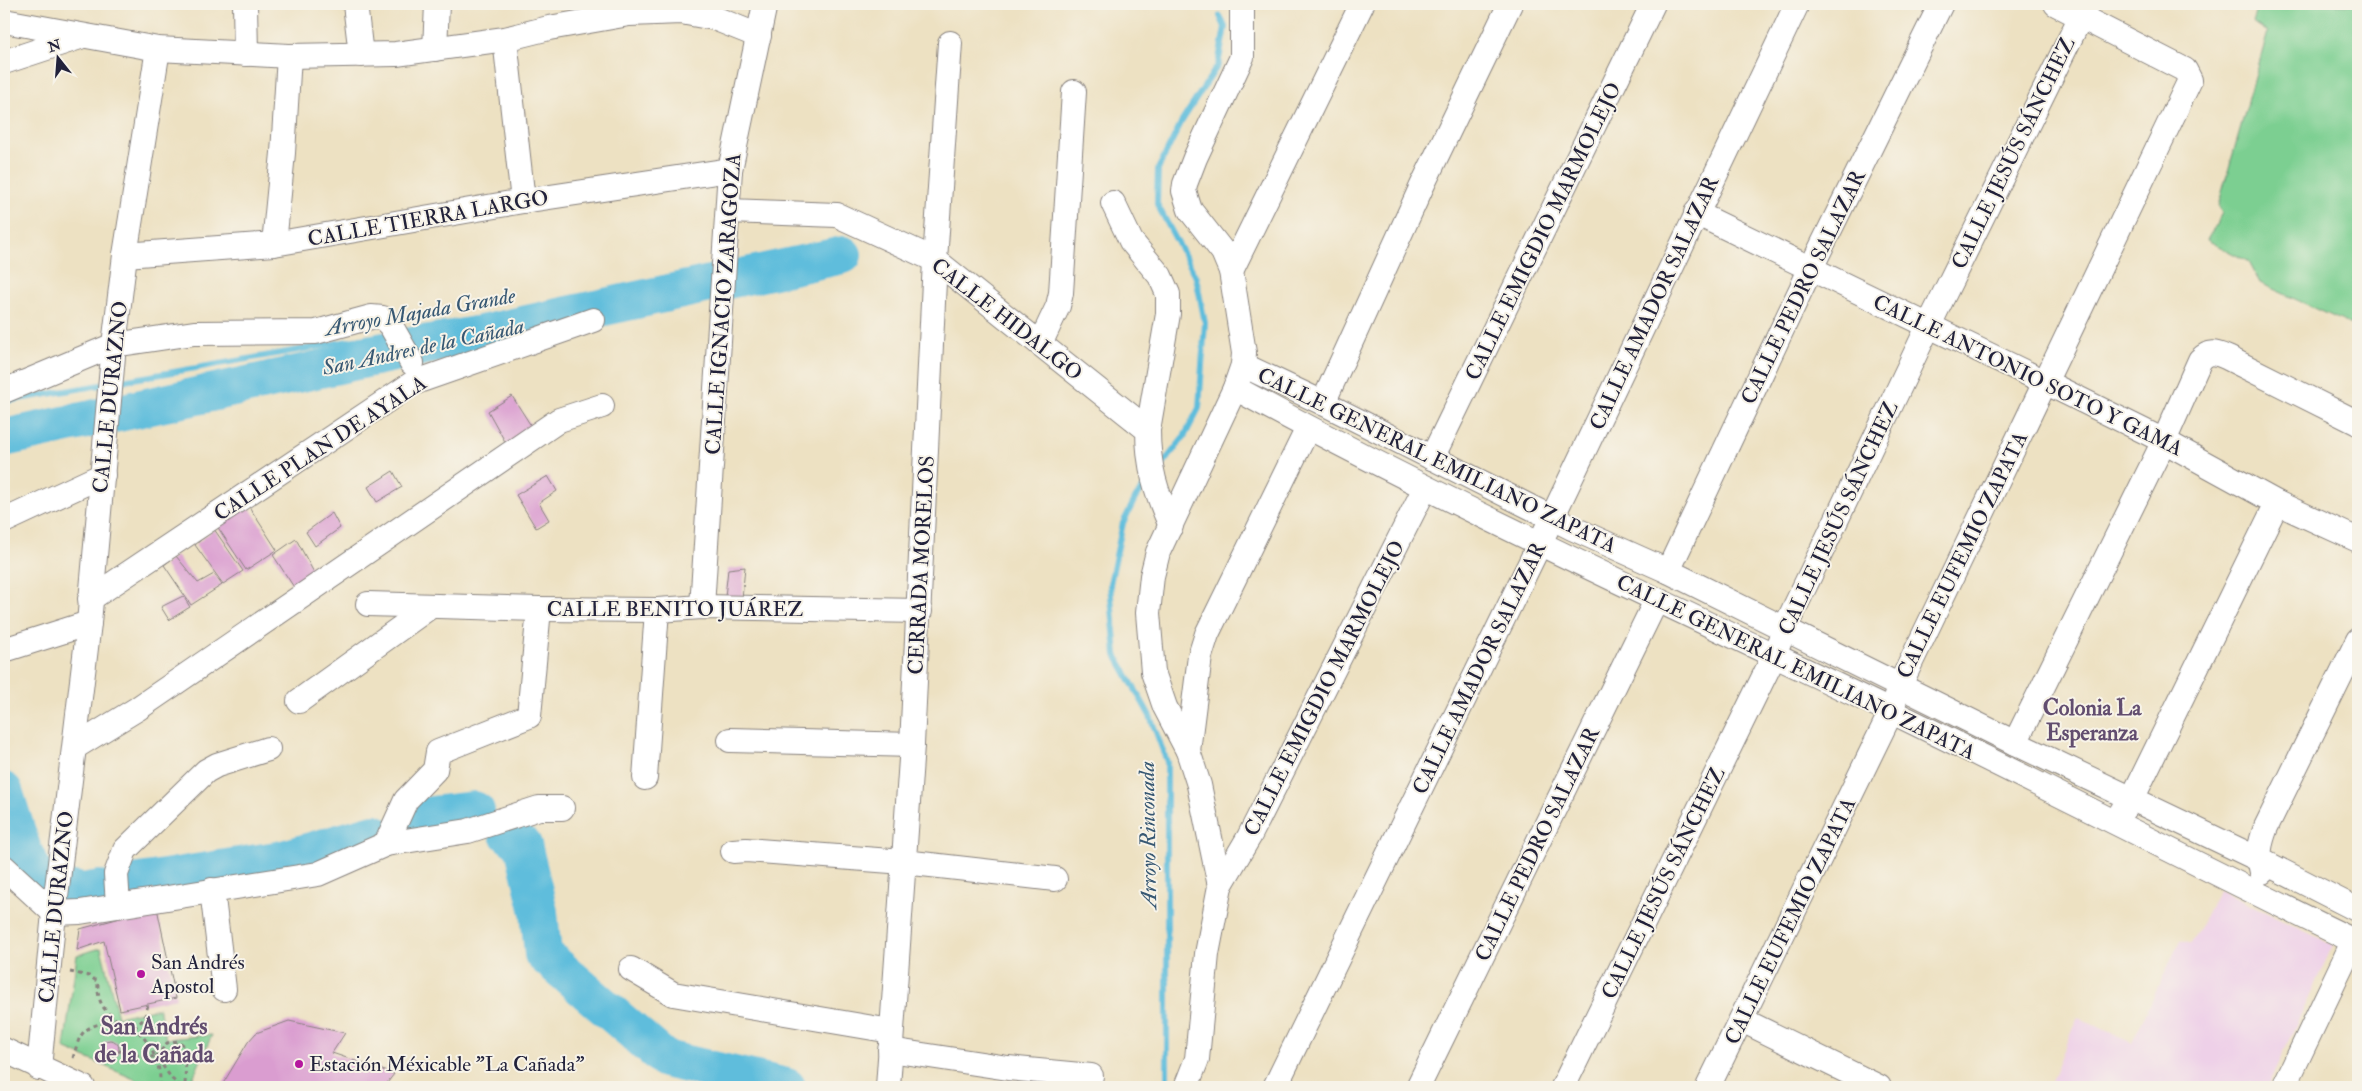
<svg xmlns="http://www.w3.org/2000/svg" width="2362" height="1091" viewBox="0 0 2362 1091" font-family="'IM FELL Double Pica',serif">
<rect width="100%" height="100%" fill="#f7f3e8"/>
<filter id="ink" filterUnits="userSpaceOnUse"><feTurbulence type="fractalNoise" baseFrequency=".02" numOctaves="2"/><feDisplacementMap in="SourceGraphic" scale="10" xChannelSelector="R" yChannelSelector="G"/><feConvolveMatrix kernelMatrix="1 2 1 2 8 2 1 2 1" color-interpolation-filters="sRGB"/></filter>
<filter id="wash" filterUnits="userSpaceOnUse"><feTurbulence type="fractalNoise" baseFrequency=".0096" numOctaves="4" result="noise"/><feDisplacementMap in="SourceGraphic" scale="20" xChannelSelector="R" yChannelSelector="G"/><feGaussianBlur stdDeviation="1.12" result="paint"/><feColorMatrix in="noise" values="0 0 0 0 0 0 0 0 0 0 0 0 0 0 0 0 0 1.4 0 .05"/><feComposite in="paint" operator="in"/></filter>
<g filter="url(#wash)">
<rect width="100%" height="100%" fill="#ede1c2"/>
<path fill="#eed0e8" d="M2219,890L2333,945L2267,1087H2049L2078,1017L2132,1043L2180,940L2191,944Z"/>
<g fill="#7bcf91" stroke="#4e7866">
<path d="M2259,4H2358V328L2260,283L2249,262L2207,240L2222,213L2218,206L2268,32L2253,22Z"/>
<path d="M101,948L118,1017L159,1008L166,1039L212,1035L189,1087H152L64,1048L77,955Z"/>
</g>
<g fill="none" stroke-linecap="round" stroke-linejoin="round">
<g stroke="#5ebddc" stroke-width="6">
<path d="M729,275L843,255"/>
<path d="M399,332L719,277"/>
<path d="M116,382L389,334"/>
<path d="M7,401L106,384"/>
<path d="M1157,471L1184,437L1199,408L1205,323L1196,277L1157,204L1158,169L1182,121L1218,65L1225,27L1220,16"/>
<path d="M1148,482L1136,497L1123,523L1110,584L1116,655L1150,716L1167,762V1087"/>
</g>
<g stroke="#5ebddc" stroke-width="38">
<path d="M4,438L843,255"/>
<path d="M4,791L23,851L38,879L41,880"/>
<path d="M414,821L431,815L474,810L476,811"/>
<path d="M508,834L523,845L539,912L543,954L665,1059L787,1087"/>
<path d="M134,883L283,859L374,833"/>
<path d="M74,890L83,892L100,889"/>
</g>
</g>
<g id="blocks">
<g fill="#da9dd0">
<path d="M512,396L535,432L508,447L488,411Z"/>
<path d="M393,471L402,487L377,502L368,487Z"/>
<path d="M548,476L557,491L539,503L549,520L536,528L516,495Z"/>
<path d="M248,505L277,550L246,570L217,526Z"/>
<path d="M332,513L340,528L315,546L306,532Z"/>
<path d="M214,529L243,571L223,584L195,545Z"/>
<path d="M296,539L319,582L299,595L273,555Z"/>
<path d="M176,556L198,583L214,574L222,585L191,605L164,565Z"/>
<path d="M745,567L742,599L725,597L728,569Z"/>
<path d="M183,596L190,607L169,620L161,607Z"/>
<path d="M157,908L176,998L120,1010L104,941L77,950L80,929Z"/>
<path d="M289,1021L345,1033L332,1053L394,1074L384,1087H221L248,1042L256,1033Z"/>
<circle cx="110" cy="1049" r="9"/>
</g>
</g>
</g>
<g filter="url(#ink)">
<use href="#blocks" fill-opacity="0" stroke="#88827e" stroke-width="1"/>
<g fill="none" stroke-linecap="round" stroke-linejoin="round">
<g stroke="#88827e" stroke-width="26">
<g id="minor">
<path d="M245,4L246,54"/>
<path d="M355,4L361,55"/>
<path d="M4,21L158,49L289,56L396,54L505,39L549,28L629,14L681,12L714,18L759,36"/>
<path d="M505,39L523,201"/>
<path d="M435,49L437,4"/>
<path d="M4,62L80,37"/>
<path d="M1113,203L1131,241L1160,276L1168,294V314L1148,430"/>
<path d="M728,211L837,215L935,260L1148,430C1148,467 1156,492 1171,526"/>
<path d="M1696,213L2045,382L2164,441L2277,503L2358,540"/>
<path d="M274,244L283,153L289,56"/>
<path d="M125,255L274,244L523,201L730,170"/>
<path d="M1231,271L1362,4"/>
<path d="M1040,344L1058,306L1061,293L1074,92"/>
<path d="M1243,365L1323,403L1572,528L1668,571L2015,743L2258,859L2358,910"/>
<path d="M1235,388C1449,505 1671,605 1890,711C2047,787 2201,867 2358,943"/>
<path d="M4,391L114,345L194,333L316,332L371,317L383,318L391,326L412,363"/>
<path d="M1323,403L1422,186L1510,4"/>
<path d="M1432,458L1653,4"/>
<path d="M4,521L103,475"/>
<path d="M1668,571L1811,268L1941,4"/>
<path d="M90,599L413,383L593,320"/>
<path d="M368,604L539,609L657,610L702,607L920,611"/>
<path d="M702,607L730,170L765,4"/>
<path d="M4,650L89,623"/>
<path d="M299,701L431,606"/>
<path d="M730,740L912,745"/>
<path d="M2015,743L2164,441L2200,360C2210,350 2216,353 2228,358L2358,423"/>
<path d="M75,747L137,709L559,420L602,406"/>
<path d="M1188,751L1200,656L1207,634L1308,428"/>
<path d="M645,778L657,610"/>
<path d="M2122,811L2132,799L2277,503"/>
<path d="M386,844L406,800L435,770L438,752L529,716L539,609"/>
<path d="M733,851L746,850L904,862L1055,879"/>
<path d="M4,867L54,913L80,912L318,874L386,844L468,831L539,808H562"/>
<path d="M2262,872C2257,855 2260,843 2266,827L2358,640"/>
<path d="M1220,886L1249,837L1425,488"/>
<path d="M212,890L224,989"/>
<path d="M118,905L116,874L125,850L206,771L217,765L268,749"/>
<path d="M631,969L673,994L891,1031"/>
<path d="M1742,1020L1879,1087"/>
<path d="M4,1050L83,1087"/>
<path d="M890,1050L1008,1068L1091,1076"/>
<path d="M39,1068L54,913L89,623L114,345L125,255L158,49"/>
<path d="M888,1087L912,745L935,260L950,43"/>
<path d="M1186,1087L1197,1059L1207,954L1220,886L1199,785L1188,751L1165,707L1153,672L1148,613L1152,576L1158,552L1235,388L1243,365L1244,353L1231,271L1223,252L1190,210L1184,191L1185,184L1195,158L1242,57V4"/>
<path d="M1275,1087L1539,545L1797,4"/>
<path d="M1418,1087L1656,601"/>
<path d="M1563,1087L1774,656L1784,630L1929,325L2087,4"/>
<path d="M1708,1087L1891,712L1899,687L2190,80L2185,70L2056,4"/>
<path d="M2284,1087L2354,940"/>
</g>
</g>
<g stroke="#88827e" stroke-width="3" stroke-dasharray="4 4" stroke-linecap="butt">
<path d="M70,972L89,976L98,982C97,1002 103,1010 118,1021"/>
<path d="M134,1028L145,1018L148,1004"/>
<path d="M119,1051L141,1056L155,1057"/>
<path d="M156,1057L167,1043L178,1041L186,1047L185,1087"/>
<path d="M73,1058C76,1049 78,1036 86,1030C99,1021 122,1019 134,1028C149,1039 164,1069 159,1087"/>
<path d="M158,1059L172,1079L181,1087"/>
</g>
<use href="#minor" stroke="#fff" stroke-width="24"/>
</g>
</g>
<g fill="#b5179e" stroke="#f7f3e8" stroke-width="2">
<circle cx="141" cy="974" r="5"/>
<circle cx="299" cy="1064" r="5"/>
</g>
<g text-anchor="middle" stroke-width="4" stroke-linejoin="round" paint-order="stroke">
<g font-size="21" fill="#22223b" stroke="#f7f3e8">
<text transform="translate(2013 153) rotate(-64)" y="7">CALLE JESÚS SÁNCHEZ</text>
<text transform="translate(428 218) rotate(-10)" y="7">CALLE TIERRA LARGO</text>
<text transform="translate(1543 231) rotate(-64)" y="7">CALLE EMIGDIO MARMOLEJO</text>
<text transform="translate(1803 287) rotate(-64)" y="7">CALLE PEDRO SALAZAR</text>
<text transform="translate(1654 303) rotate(-65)" y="7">CALLE AMADOR SALAZAR</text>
<text transform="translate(723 304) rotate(-86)" y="7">CALLE IGNACIO ZARAGOZA</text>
<text transform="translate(1007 319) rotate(38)" y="7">CALLE HIDALGO</text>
<text transform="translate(2028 375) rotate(26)" y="7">CALLE ANTONIO SOTO Y GAMA</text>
<text transform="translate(110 397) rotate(-84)" y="7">CALLE DURAZNO</text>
<text transform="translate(320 448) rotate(-33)" y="7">CALLE PLAN DE AYALA</text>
<text transform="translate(1437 460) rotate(26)" y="7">CALLE GENERAL EMILIANO ZAPATA</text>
<text transform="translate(1838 518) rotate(-65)" y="7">CALLE JESÚS SÁNCHEZ</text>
<text transform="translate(1962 555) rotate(-64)" y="7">CALLE EUFEMIO ZAPATA</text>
<text transform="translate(921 565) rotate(-87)" y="7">CERRADA MORELOS</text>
<text x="675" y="616">CALLE BENITO JUÁREZ</text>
<text transform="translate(1796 667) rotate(26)" y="7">CALLE GENERAL EMILIANO ZAPATA</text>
<text transform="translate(1479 668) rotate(-64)" y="7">CALLE AMADOR SALAZAR</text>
<text transform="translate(1324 688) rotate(-63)" y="7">CALLE EMIGDIO MARMOLEJO</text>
<text transform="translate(1537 844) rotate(-64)" y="7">CALLE PEDRO SALAZAR</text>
<text transform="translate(1663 883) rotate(-64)" y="7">CALLE JESÚS SÁNCHEZ</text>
<text transform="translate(56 907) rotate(-84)" y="7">CALLE DURAZNO</text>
<text transform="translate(1790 921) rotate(-64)" y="7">CALLE EUFEMIO ZAPATA</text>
</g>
<g font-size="21" fill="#22223b" stroke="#f7f3e8" text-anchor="start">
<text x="151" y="969">San Andrés<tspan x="151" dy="24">Apostol</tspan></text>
<text x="309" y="1071">Estación Méxicable "La Cañada"</text>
</g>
<g font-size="22" font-style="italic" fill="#375873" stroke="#f7f3e8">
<text transform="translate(420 311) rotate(-10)" y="8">Arroyo Majada Grande</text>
<text transform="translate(423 346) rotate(-12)" y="8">San Andres de la Cañada</text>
<text transform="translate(1147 835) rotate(-91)" y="8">Arroyo Rinconada</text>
</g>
<g font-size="22" font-weight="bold" fill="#624d6f" stroke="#f7f3e8">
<text x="2092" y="715">Colonia La<tspan x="2092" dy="25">Esperanza</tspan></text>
</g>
<g font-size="24" font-weight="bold" fill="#624d6f" stroke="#f7f3e8">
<text x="154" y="1034">San Andrés<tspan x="154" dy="28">de la Cañada</tspan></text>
</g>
</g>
<rect width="2362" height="1091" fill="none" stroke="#f7f3e8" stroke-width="20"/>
<g transform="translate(58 58) rotate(343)" stroke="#f7f3e8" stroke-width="4" paint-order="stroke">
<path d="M0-4L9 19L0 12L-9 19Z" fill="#22223b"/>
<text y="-8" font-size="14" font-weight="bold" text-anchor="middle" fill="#22223b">N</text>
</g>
</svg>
